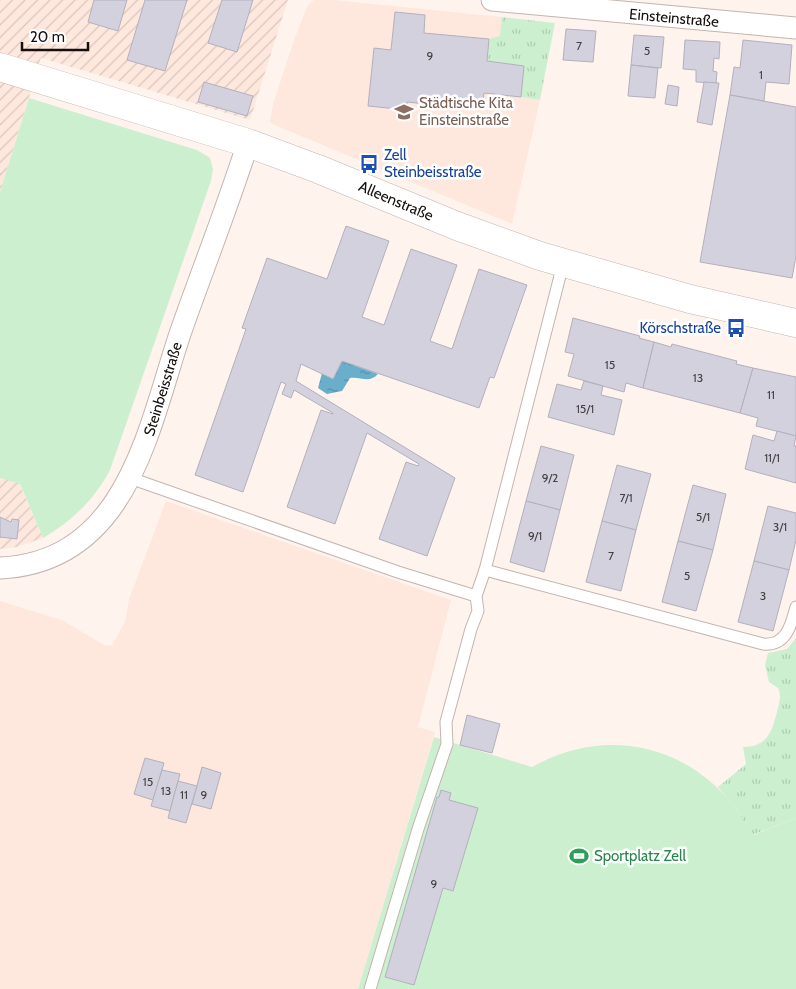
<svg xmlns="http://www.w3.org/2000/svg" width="796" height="989" viewBox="0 0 796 989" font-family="Cabin,sans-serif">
<defs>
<pattern id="industrial-furrows" width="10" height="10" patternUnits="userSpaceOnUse" patternTransform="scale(1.25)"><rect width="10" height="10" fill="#fee8de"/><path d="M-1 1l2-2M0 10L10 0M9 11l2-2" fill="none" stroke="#d9c6bd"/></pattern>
<pattern id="park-tufts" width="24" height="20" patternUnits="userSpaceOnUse" patternTransform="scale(1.25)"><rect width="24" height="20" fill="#ccefd0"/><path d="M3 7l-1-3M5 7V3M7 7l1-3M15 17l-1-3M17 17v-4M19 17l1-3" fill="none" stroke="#aeccb1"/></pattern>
<pattern id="water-ripples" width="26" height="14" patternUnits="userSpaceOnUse" patternTransform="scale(1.25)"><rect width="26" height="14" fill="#69afcc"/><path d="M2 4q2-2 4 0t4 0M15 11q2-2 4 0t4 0" fill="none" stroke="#558da4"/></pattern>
</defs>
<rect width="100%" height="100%" fill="#fff3ee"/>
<g fill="#fee8de">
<path d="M314,0H334L502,17L501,37L524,66L521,97L540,100L512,224L272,124L270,121L273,104L295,37L308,5Z"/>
<path d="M166,501L451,600L418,727L435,732L358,989H0V601L62,620L106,646L112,645L125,622L129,599Z"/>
</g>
<g fill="url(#industrial-furrows)">
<path d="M0,0H288L250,120L41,58L0,192Z"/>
<path d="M0,478L19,483L43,538L17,547L0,549Z"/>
</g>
<g fill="#ccefd0">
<path d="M29,98L197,150L210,158L213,169L211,181L110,470C94,500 72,521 43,538L20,484L0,478V192Z"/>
<path d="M434,737L532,767C616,720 708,751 753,835L796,818V989H358Z"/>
</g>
<g fill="url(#park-tufts)">
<path d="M502,17L555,23L540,100L521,97L523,66L487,61L489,39L500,36Z"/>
<path d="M796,638V818L752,835L738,811L718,787L746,764L743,747C767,747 772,732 777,712C779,703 782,697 778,688L769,682L765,665L768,653L787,649Z"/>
</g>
<path fill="url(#water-ripples)" d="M342,361L378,374C369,384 360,376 350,378L342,391L327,394L318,388L322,373L333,379Z"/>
<g fill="#d4d1de" stroke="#b2b0bc">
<path d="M94,0H127L118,31L88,22Z"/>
<path d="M145,0H187L165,71L127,60Z"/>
<path d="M222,0H253L237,52L208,43Z"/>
<path d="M395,12L425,15L424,33L489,39L487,61L524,66L521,97L484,93L483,101L446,98L445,106L407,102V110L368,106L374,48L391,50Z"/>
<path d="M566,29L596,31L593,62L563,60Z"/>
<path d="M634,35L664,37L661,68L631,65Z"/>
<path d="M685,40L720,42L719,59L714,58L713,71L717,72L716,83L696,82V70L683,69Z"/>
<path d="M743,40L792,45L789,84L766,82L764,101L730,95L734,67L740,68Z"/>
<path d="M631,65L658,68L655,98L628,96Z"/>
<path d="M204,82L253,96L247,116L198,102Z"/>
<path d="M704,82L719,83L712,125L697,122Z"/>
<path d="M668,85L679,87L677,106L665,104Z"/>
<path d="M730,95L796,107V256L792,278L700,262Z"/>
<path d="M346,226L389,241L362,317L384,325L411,249L457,265L430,341L452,349L479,269L527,285L494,378L490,377L479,408L342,361L333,379L301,364L296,381L455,478L427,556L379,539L406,462L418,466L419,464L367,433L335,524L287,507L321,410L333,414V413L294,390L291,398L282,394L286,384L281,382L243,492L195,475L246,329L242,328L267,258L327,279Z"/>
<path d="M573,318L640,336L639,338L654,342L643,388L626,383L624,392L568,376L574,354L565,352Z"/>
<path d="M654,342L671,347L672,344L737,361L736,364L753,368L740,413L643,388Z"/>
<path d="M753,368L796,377V436L756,426L758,418L740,413Z"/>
<path d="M584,381L603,386L601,395L622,400L614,435L548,417L557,384L581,390Z"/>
<path d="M777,431L796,436L794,446H796V483L745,469L753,435L774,441Z"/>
<path d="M541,446L574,455L560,510L526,501Z"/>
<path d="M617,465L651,474L636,530L602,521Z"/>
<path d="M693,485L726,494L713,550L678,541Z"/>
<path d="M526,501L560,510L544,572L510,562Z"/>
<path d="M768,506L796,513V540L789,570L754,561Z"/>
<path d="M0,517L11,522L12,519L19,520L17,539L0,537Z"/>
<path d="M602,521L636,530L621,591L586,582Z"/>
<path d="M678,541L713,550L696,611L662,602Z"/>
<path d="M754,561L789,570L773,631L738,622Z"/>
<path d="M467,715L500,724L492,753L460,745Z"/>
<path d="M145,758L164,763L153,800L134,794Z"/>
<path d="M202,767L221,773L211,809L192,804Z"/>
<path d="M162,770L180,774L170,811L151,806Z"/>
<path d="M178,781L197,786L186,823L168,818Z"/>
<path d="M441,790L451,793L449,800L478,808L453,891L443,888L414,985L385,977L437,797H439Z"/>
</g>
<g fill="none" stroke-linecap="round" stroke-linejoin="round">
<g stroke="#c2b5af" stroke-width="13">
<g id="service">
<path d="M130,478L398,572L476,596"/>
<path d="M485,570L763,644C786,646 791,626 796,607"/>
<path d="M370,989L418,829L447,744L446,722L471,629L478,611L476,596L485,570L563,264"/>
</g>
</g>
<g stroke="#c2b5af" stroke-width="23">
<g id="minor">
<path d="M492,0L796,28"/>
<path d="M0,568C130,562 149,423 182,328C204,266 228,205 248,143"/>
</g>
</g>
<g stroke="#c2b5af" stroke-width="29">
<path id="tertiary" d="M0,67L248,143L318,169L457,226L540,256L690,299L796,323"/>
</g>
<use href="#service" stroke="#fff" stroke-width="11"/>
<use href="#minor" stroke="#fff" stroke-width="21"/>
<use href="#tertiary" stroke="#fff" stroke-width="28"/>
</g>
<defs>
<g id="school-bare" transform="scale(1.5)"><path d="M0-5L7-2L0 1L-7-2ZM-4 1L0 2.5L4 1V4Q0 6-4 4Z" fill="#8d6e63" stroke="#fff" stroke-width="2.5" paint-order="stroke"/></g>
<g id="bus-bare" transform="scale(1.5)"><path d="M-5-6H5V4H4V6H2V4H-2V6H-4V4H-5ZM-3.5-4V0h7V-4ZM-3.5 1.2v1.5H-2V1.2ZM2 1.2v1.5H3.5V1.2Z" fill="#1a4fb4" stroke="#fff" stroke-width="2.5" paint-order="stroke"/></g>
<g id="stadium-bare" transform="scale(1.5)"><path d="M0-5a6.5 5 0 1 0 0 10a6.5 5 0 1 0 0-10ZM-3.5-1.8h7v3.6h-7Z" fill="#2e9e5b" stroke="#fff" stroke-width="2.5" paint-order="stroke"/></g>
</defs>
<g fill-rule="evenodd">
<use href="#school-bare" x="404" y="112"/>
<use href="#bus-bare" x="369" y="164"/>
<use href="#bus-bare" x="736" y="328"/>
<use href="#stadium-bare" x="579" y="856"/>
</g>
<g text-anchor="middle" stroke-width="5" stroke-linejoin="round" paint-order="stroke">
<g font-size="12" fill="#454042">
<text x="579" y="50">7</text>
<text x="647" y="55">5</text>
<text x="430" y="60">9</text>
<text x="761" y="79">1</text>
<text x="610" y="369">15</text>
<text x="698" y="382">13</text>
<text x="771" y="399">11</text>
<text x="585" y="413">15/1</text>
<text x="772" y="462">11/1</text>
<text x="550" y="482">9/2</text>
<text x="626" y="502">7/1</text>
<text x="703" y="521">5/1</text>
<text x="780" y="531">3/1</text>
<text x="535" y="540">9/1</text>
<text x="611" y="560">7</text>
<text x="687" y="580">5</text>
<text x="763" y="600">3</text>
<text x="148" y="786">15</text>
<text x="166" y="795">13</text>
<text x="184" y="799">11</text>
<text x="204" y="799">9</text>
<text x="434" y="888">9</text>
</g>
<g font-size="15" fill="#15100e" stroke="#fff">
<text transform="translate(674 18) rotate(5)" y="5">Einsteinstraße</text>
<text transform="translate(396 201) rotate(23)" y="5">Alleenstraße</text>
<text transform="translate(163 389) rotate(-73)" y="5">Steinbeisstraße</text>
</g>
<g font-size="15" fill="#785e54" stroke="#fff" text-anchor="start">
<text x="419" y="108">Städtische Kita<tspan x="419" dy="17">Einsteinstraße</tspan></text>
</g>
<g font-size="15" fill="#164399" stroke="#fff" text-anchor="start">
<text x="384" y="160">Zell<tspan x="384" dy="17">Steinbeisstraße</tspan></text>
<text x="721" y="333" text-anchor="end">Körschstraße</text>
</g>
<g font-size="15" fill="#27864d" stroke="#fff" text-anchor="start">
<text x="594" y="861">Sportplatz Zell</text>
</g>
</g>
<path d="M22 42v8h66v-8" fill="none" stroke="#15100e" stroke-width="2.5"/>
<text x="30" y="42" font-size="15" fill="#15100e" stroke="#ffffff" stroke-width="4" paint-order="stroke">20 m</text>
</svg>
